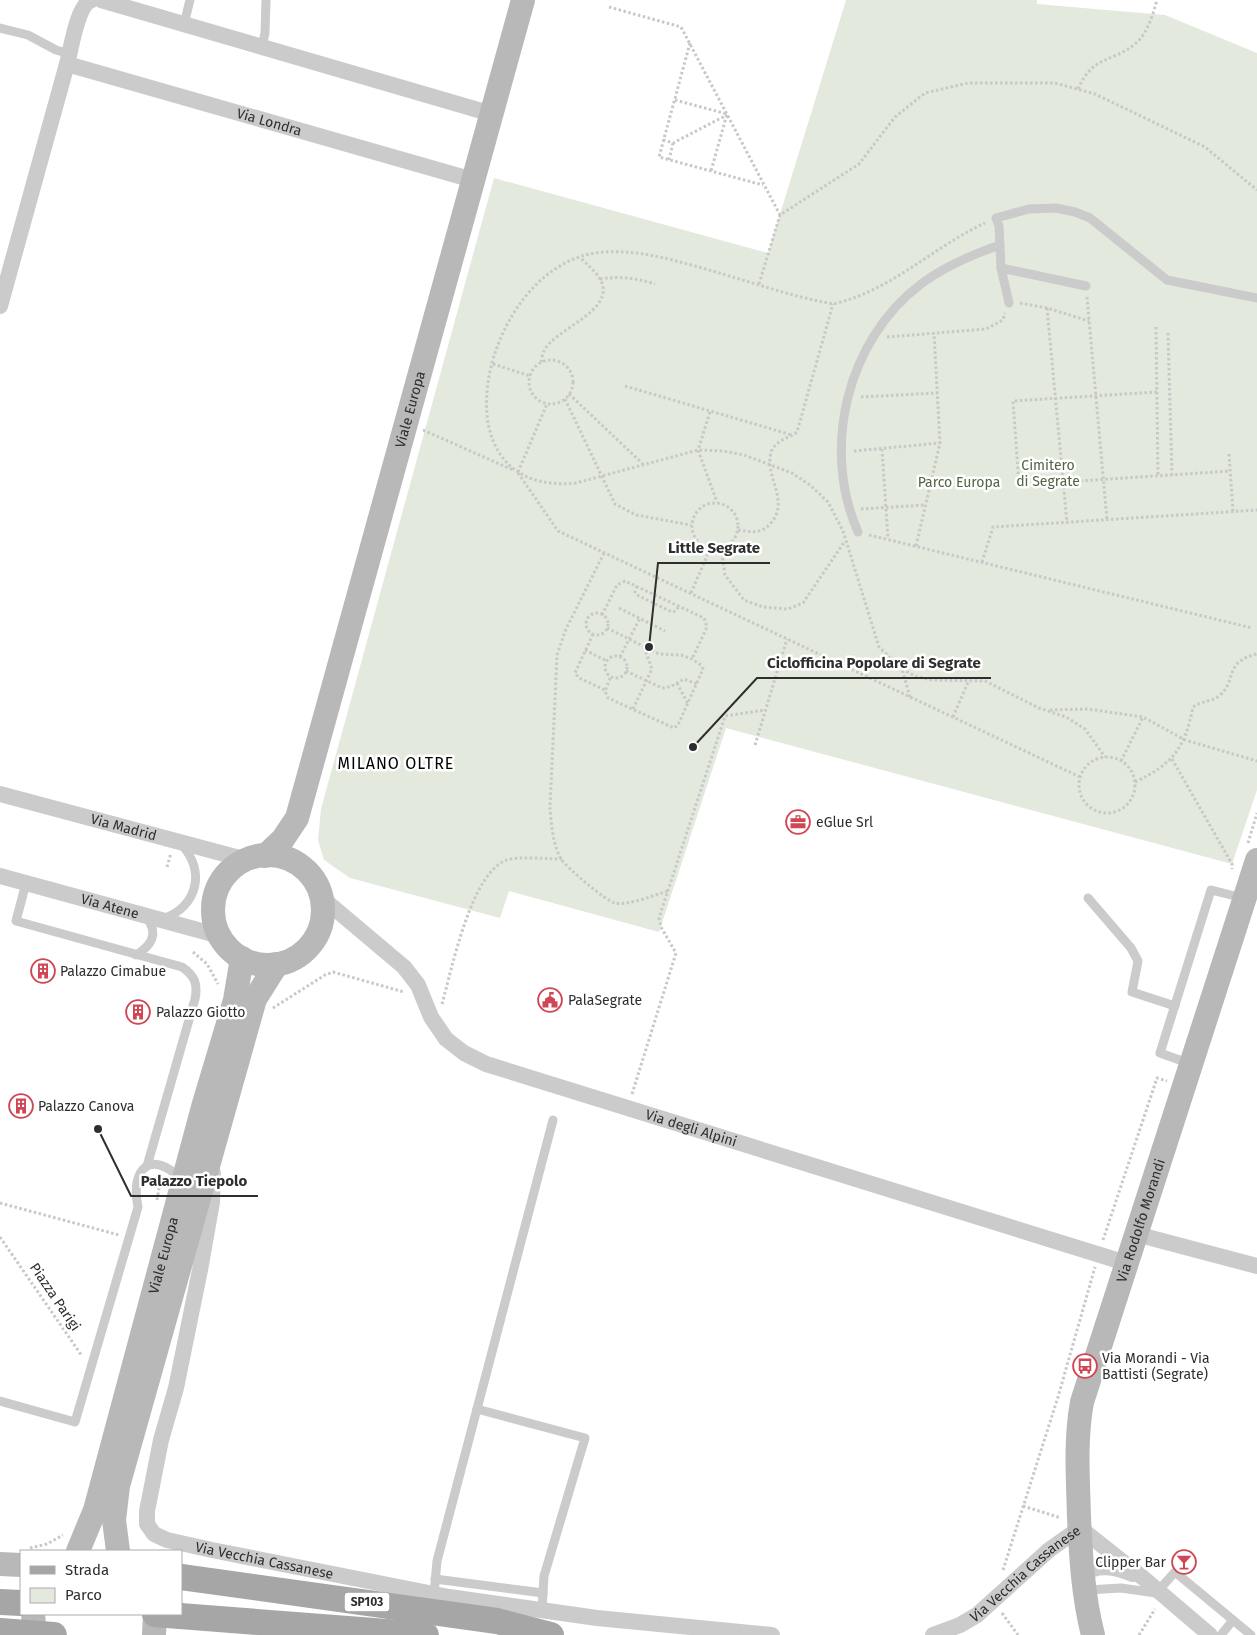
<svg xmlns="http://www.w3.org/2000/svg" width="1257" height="1635" viewBox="0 0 1257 1635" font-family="'Fira Sans',sans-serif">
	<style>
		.green { fill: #e4e9dd }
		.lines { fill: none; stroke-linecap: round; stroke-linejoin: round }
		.path { stroke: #c8c8c8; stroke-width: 3; stroke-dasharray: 2.5 2.5; stroke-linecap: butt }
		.lane { stroke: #cbcbcb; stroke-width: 9 }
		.street { stroke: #cbcbcb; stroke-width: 16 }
		.secondary { stroke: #b8b8b8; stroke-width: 24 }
		.primary { stroke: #a6a6a6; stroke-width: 26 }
		.primary-bridge { stroke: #a6a6a6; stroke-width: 26 }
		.labels { text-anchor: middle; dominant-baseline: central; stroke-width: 5; stroke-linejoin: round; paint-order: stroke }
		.shield { fill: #fff; stroke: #6d6d6d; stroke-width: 1 }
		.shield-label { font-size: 12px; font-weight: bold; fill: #2e2e2e }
		.street-label { font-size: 14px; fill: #2e2e2e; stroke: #fff }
		.park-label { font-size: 14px; fill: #526441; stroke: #fff }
		.poi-label { font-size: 14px; fill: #2e2e2e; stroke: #fff; text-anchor: start }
		.quarter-label { font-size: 16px; letter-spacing: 1px; fill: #000; stroke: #fff }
		.leader { fill: none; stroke: #2e2e2e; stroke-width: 2 }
		.callout-dot { fill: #2e2e2e; stroke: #fff; stroke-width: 2 }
		.callout-label { font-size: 15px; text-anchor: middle; font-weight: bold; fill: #2e2e2e; stroke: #fff; stroke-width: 5; stroke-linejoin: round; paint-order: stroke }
	</style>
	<rect width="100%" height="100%" fill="#fff"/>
	<polygon class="green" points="846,0 1037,0 1037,4 1165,15 1257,53 1257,790 1232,864 726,728 659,932 509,891 500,918 350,878 324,860 318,840 321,809 494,178 768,253"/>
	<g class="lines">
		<g class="path">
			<polyline points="609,7 681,27 780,215"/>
			<polyline points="690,43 659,157 763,185"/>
			<path d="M1078 89C1094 53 1113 64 1137 42 1148 32 1153 14 1157 0"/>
			<polyline points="675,100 727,114 711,171"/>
			<polyline points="663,140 673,143 727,115"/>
			<polyline points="669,160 673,143"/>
			<path d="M600 279C620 276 636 278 655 284"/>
			<polyline points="759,284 780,215 859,164 895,117 925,93 968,83 1055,83 1095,94 1205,147 1257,190"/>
			<polyline points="1087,297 1107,520"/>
			<polyline points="1020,303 1047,308 1089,321"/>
			<polyline points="1047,308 1067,523"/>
			<polyline points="1156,327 1158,476"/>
			<polyline points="1168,333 1172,475"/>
			<polyline points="887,337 986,329 1003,320 1005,313"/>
			<circle cx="551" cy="382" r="22"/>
			<path d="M541 362C542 359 542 354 544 351 554 329 616 311 601 281 597 272 587 265 581 258"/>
			<polyline points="493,364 530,376"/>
			<polyline points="625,386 792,435"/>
			<polyline points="1157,392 1013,401 1019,485 1230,471"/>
			<polyline points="569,394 643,464"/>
			<polyline points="861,397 937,393"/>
			<polyline points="565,399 615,504 636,515 691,525"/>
			<polyline points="710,412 698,450 717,502"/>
			<polyline points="423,430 513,470"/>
			<polyline points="882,449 888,539"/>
			<polyline points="854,451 940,443"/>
			<polyline points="1229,454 1233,512"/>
			<polyline points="518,472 547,404"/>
			<polyline points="518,473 558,531 1080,777"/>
			<circle cx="715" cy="526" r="23"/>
			<polyline points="861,509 925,505"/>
			<path d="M738 530C751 532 761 534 770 524 792 501 762 475 772 450 777 440 789 438 797 432L833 304"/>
			<polyline points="869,535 1252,628"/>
			<polyline points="916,546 940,443 934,333"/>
			<polyline points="721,548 725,575 744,600 763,607 788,609 803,603 845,541"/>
			<path d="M604 553 566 629 557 655 550 807C551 823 553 845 561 859 566 867 607 902 615 903 628 906 654 895 668 891"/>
			<polyline points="982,562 993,527 1257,510"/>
			<polyline points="637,586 635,592 637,595 672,612 676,611 679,606"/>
			<polyline points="691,593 710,549"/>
			<polyline points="619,608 665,631"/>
			<circle cx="597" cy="624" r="11"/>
			<polyline points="602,615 617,585 625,581 704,618 707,627 692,659"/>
			<polyline points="607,628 659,654 681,655 692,659 701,665 703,669 678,725 674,728 608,698 605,691 611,676"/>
			<polyline points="593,634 575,673 579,678 605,690"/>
			<polyline points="585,650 607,661"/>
			<circle cx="616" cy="667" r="11"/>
			<polyline points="620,657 640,618"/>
			<polyline points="902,669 917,677 932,680 985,681 1039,708 1066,717 1085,729 1105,757"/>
			<polyline points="626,671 662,688 670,687 684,679 697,684"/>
			<polyline points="677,683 688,704"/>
			<path d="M910 697 902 669 879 647 843 531 828 502 810 485 792 473 744 455 723 451 698 450 576 483C429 498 483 270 595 253 632 248 666 258 702 268 745 280 789 296 833 304 891 291 933 247 985 223"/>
			<polyline points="633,709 652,669 644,647"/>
			<polyline points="1050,710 1088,709 1143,717 1185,740 1257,761"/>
			<polyline points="953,717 969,680"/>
			<polyline points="755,745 787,639"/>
			<circle cx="1107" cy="785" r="28"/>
			<polyline points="1172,759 1232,864 1232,869"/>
			<polyline points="1121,761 1143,717"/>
			<path d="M1135 782C1173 764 1185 748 1193 707 1201 701 1211 702 1219 696 1238 680 1223 662 1257 654"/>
			<polyline points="1248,843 1257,813"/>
			<polyline points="167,867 171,853"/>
			<polyline points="193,952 207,964 218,984"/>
			<path d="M442 1004C452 969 471 872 507 860 520 856 547 859 562 859"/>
			<polyline points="273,1008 325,975 333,972 404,992"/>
			<polyline points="632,1094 676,953 661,927 659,918 725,716 765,710"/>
			<polyline points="157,1200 161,1177"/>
			<polyline points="0,1203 119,1235"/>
			<polyline points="0,1237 82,1356"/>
			<polyline points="1103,1240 1157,1078 1167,1081"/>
			<polyline points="1023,1506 1061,1518"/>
			<polyline points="30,1548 47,1544 63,1535"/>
			<polyline points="1003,1570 1058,1397 1095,1267"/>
			<polyline points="1002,1613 1018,1635"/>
			<polyline points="1139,1635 1155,1609"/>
		</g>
		<g class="lane">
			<polyline points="184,24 190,0"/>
			<polyline points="0,28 28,35 56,50 70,54"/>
			<polyline points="262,47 265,33 266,0"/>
			<polyline points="1001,268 999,226 996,218 1029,209 1056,208 1075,212 1090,218 1167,280 1257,298"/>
			<polyline points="1009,303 1001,268 1086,286"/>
			<path d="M858 532C821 448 847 340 921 284 945 266 971 255 1000 245"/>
			<path d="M26 883 16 921 182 967C195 976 198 984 195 999L147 1166"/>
			<polyline points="1088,898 1131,948 1138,961 1132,992 1175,1006"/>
			<path d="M163 919C198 906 206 871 181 844"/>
			<path d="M136 955C151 946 159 934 147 918"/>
			<polyline points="1191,1064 1160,1053 1211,890 1243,898"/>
			<path d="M0 1401 75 1422 138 1207C130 1170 150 1148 181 1179"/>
			<polyline points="477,1409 585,1438 544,1576 542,1610"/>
			<polyline points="435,1579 543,1593"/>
			<polyline points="1087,1590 1121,1588 1156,1593 1175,1572 1251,1635"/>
			<polyline points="434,1594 437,1561 553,1120"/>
			<polyline points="1221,1635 1233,1620"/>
		</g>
		<g class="street">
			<path id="s1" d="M92 0C77 4 71 50 67 64L473 180"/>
			<polyline points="101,0 492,114"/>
			<polyline points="0,306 67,64"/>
			<path id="s2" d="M0 794 247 860"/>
			<path id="s3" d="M0 876 220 936"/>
			<path id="s4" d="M321 897 404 967 418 985 431 1017 446 1039 464 1053 486 1064 1126 1263"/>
			<path id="s5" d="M213 1173 212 1202 200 1270 176 1388 161 1440 147 1511V1524L154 1534 167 1540 212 1550 449 1597 597 1618 772 1635"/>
			<polyline points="1136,1234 1257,1266"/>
			<path d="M1082 1574C1099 1563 1115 1567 1133 1574"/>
			<path id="s6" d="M933 1635 960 1625 977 1615 1049 1550 1080 1528 1142 1577 1210 1635"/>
		</g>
		<g class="secondary">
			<circle cx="268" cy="910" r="55"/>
			<path id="s7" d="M265 856 283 839 297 818 523 0"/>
			<path id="s8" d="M78 1551 95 1510 203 1107 235 1000 242 958"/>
			<polyline points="118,1551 114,1520 118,1486 255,999 277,964"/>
			<polyline points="0,1564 21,1565"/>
			<polyline points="33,1614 35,1635"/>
			<polyline points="154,1635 155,1614"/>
			<path id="s9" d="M1093 1635C1083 1596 1081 1557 1079 1517 1078 1478 1075 1441 1082 1402L1257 860"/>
		</g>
		<g class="primary">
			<polyline points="181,1577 497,1621 551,1635"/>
			<polyline points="0,1602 21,1603"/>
			<polyline points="180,1616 426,1635"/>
		</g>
		<g class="primary-bridge">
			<polyline points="155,1614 180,1616"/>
			<polyline points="0,1631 54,1635"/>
		</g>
	</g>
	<defs>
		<g id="office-ring" transform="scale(1.25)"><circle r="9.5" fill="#fff" stroke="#cf4654" stroke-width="1.5"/><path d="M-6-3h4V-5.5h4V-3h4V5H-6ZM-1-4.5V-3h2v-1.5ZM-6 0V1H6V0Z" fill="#cf4654"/></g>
		<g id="building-ring" transform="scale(1.25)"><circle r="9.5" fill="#fff" stroke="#cf4654" stroke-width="1.5"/><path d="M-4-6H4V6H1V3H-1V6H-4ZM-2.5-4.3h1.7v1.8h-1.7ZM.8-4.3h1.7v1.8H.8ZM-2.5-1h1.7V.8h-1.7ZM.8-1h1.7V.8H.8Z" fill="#cf4654"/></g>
		<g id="civic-ring" transform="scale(1.25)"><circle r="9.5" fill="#fff" stroke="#cf4654" stroke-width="1.5"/><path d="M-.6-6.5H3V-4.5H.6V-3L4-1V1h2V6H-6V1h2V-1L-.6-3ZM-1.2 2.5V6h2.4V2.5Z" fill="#cf4654"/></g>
		<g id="bus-ring" transform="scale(1.25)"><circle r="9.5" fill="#fff" stroke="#cf4654" stroke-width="1.5"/><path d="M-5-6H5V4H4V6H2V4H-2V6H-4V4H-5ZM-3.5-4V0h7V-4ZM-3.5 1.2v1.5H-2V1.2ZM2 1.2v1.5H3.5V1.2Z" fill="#cf4654"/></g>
		<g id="bar-ring" transform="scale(1.25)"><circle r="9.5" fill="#fff" stroke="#cf4654" stroke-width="1.5"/><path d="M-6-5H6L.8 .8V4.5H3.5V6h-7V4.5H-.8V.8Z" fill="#cf4654"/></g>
	</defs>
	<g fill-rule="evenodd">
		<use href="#office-ring" x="798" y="822"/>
		<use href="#building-ring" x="43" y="971"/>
		<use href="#civic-ring" x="550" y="1000"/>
		<use href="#building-ring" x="138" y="1012"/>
		<use href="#building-ring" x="21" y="1106"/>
		<use href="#bus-ring" x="1085" y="1366"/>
		<use href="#bar-ring" x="1184" y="1562"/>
	</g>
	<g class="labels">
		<rect class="shield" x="344.5" y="1592.5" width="45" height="19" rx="4"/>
		<g class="shield-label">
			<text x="367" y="1602">SP103</text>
		</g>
		<g class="street-label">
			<text stroke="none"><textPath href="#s1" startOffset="281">Via Londra</textPath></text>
			<text stroke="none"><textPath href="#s7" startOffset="474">Viale Europa</textPath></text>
			<text stroke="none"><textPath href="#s2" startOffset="128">Via Madrid</textPath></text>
			<text stroke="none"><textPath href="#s3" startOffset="114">Via Atene</textPath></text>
			<text stroke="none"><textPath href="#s4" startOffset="455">Via degli Alpini</textPath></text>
			<text stroke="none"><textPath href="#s9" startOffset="425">Via Rodolfo Morandi</textPath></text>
			<text stroke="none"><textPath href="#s8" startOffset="308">Viale Europa</textPath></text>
			<text transform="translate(55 1297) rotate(56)">Piazza Parigi</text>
			<text stroke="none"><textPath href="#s5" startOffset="484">Via Vecchia Cassanese</textPath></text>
			<text stroke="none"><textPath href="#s6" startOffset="112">Via Vecchia Cassanese</textPath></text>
		</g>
		<g class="park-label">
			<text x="1048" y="465">Cimitero<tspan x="1048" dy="16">di Segrate</tspan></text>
			<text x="959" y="482">Parco Europa</text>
		</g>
		<g class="poi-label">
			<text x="816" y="822">eGlue Srl</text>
			<text x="60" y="971">Palazzo Cimabue</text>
			<text x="568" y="1000">PalaSegrate</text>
			<text x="156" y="1012">Palazzo Giotto</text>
			<text x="38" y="1106">Palazzo Canova</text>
			<text x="1102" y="1358">Via Morandi - Via<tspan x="1102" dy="16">Battisti (Segrate)</tspan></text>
			<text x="1166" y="1562" text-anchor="end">Clipper Bar</text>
		</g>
		<g class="quarter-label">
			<text x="396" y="763">MILANO OLTRE</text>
		</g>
	</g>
	<path class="leader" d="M649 647L658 563H770M693 747L757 678H991M98 1129L131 1196H258"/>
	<g class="callout-dot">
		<circle cx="649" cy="647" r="5"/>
		<circle cx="693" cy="747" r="5"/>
		<circle cx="98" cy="1129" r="5"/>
	</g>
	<g class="callout-label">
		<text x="714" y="553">Little Segrate</text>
		<text x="874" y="668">Ciclofficina Popolare di Segrate</text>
		<text x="194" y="1186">Palazzo Tiepolo</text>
	</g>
	<rect x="20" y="1550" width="162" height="65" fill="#ffffff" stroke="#ababab"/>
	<rect x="30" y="1566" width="25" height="8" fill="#a6a6a6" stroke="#ababab"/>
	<text x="65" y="1575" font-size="15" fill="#2e2e2e">Strada</text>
	<rect x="30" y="1588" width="25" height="15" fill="#e4e9dd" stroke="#ababab"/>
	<text x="65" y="1600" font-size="15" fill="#2e2e2e">Parco</text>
</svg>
